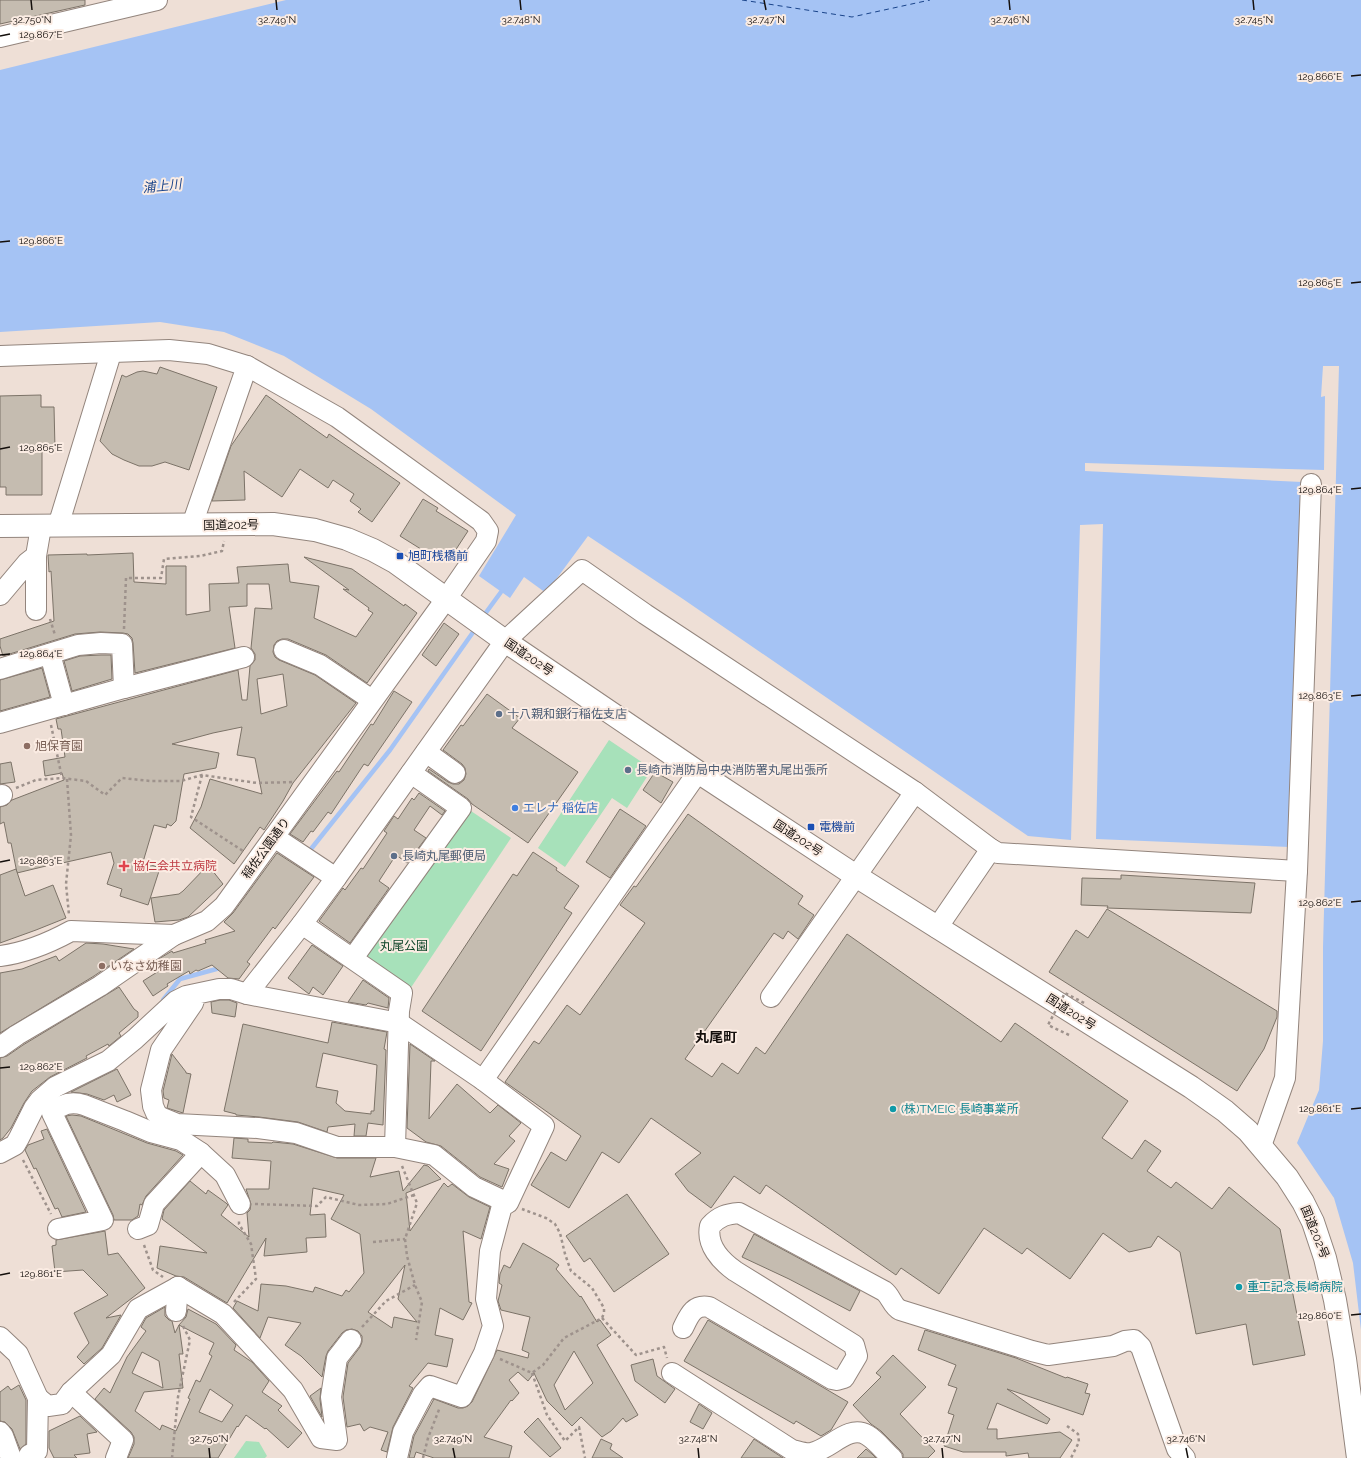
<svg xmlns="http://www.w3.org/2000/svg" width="1361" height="1458" viewBox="0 0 1361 1458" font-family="Raleway,'Noto Sans JP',sans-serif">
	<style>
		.green { fill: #a7e1ba }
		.water { fill: #a5c3f4 }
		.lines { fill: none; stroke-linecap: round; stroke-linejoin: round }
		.stream { stroke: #a5c3f4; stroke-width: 4.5 }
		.ferry { stroke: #19438a; stroke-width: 1; stroke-dasharray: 5 4; stroke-linecap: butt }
		.building { fill: #c5bcb0; stroke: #7c7368; fill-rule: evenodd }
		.minor-casing { stroke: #93857d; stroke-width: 22 }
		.highway-casing { stroke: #93857d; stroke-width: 24 }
		.path { stroke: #9e928c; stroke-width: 2.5; stroke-dasharray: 3 3; stroke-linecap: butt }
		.minor { stroke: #fff; stroke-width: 20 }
		.highway { stroke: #fff; stroke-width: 22 }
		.path-bridge { stroke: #9e928c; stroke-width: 2.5; stroke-dasharray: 3 3; stroke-linecap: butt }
		.ticks { fill: none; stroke: #140f0c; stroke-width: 1.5 }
		.transit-dot { fill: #1a4fb4; stroke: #fbece3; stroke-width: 1.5 }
		.service-dot { fill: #5c6f8a; stroke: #fbece3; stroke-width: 1.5 }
		.education-dot { fill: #8d6e63; stroke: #fbece3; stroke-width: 1.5 }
		.shop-dot { fill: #3f7fe0; stroke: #fbece3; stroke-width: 1.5 }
		.health-dot { fill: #e0444e; stroke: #fbece3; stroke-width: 1.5 }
		.culture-dot { fill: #0f9aa8; stroke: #fbece3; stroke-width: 1.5 }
		.labels { text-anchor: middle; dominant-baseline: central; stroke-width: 4; stroke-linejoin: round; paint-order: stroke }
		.street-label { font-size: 12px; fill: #140f0c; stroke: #fbece3 }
		.transit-label { font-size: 12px; fill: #164399; stroke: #fbece3; text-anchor: start }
		.service-label { font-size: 12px; fill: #4e5e75; stroke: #fbece3; text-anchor: start }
		.education-label { font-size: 12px; fill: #785e54; stroke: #fbece3; text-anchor: start }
		.shop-label { font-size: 12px; fill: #366cbe; stroke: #fbece3; text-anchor: start }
		.health-label { font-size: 12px; fill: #be3a42; stroke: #fbece3; text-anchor: start }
		.park-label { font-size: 12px; fill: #0c4427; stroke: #fbece3 }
		.culture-label { font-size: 12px; fill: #0d838f; stroke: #fbece3; text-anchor: start }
		.water-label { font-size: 13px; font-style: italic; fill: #19438a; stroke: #fbece3 }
		.quarter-label { font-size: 14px; font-weight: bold; fill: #140f0c; stroke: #fbece3 }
		.ticks-label { font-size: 10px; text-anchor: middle; fill: #140f0c; stroke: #fbece3; stroke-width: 4; stroke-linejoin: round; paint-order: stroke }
	</style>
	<rect width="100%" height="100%" fill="#eedfd6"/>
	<g class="green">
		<polygon points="609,740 652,769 627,808 612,798 565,867 538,848"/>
		<polygon points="468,809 511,838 410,989 363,954"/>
		<polygon points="246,1441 259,1442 267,1456 265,1458 234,1458"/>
	</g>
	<polygon class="water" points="286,0 1361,0 1361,1330 1353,1263 1334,1198 1297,1143 1319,1090 1323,1041 1323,947 1339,366 1323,366 1321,397 1325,396 1324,470 1085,463 1085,471 1302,482 1290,847 1096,839 1103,524 1080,525 1071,840 1028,836 683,599 588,536 546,593 524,577 510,598 479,576 516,515 371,409 284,356 224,332 160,322 0,332 0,70"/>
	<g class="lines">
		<g class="stream">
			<polyline points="482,618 501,592"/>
			<polyline points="307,854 390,750 476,628"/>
			<polyline points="163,1000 180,979 220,968 221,966"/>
		</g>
		<polyline class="ferry" points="742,0 852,17 930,0"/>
	</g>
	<g class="building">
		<polygon points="0,0 85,0 85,5 0,24"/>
		<polygon points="160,367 217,387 189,470 165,462 152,466 139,466 124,460 112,454 100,441 122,375 126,377 137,372 143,371 157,374"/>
		<polygon points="41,395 41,407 54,407 55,449 42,449 42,495 6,495 6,487 0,487 0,396"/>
		<polygon points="266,395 327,438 329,434 400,483 372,522 358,512 361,509 350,501 354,494 333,480 328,488 300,469 282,497 244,471 245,500 212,501 231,446"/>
		<polygon points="423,499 438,508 436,511 468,531 453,554 447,550 441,559 426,549 424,551 400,536"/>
		<path d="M133 553 134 582 166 584V566H186V615L210 611 209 584 239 583 237 567 288 564 290 582 319 586 314 618 356 637 373 613 368 610 369 608 343 589 349 590 304 557 352 569 404 606 405 604 417 613 367 683 326 655 288 639H282L277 641 274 645 273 652 275 657 279 660 315 675 356 703 293 783 283 801 264 830 260 827 234 864 190 828 201 807 210 779 262 794 255 758 237 755 242 727 213 733 172 744 219 753 216 768 184 774 176 821 171 826 167 824 166 828 154 825 143 862 160 868 148 905 120 896 122 889 107 884 114 863 111 852 58 864H45L46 866 17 873 11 843H8L4 822 0 824V807L7 805 12 800 64 780 62 773 45 776 43 761 65 757 61 729H58L56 719 238 670 242 700H247L250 666 255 660V654L251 648 255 608 272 609 269 584H247V606L229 607 235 648 135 673 133 643 132 638 128 634 123 633 100 632 75 634 3 656 0 646V639L54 621 51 571 49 572 48 555 87 554V555ZM283 674 287 706 261 714 257 679Z"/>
		<polygon points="444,623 459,634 436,666 422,655"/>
		<polygon points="101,655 111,655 112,679 72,691 64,661 80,656"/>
		<polygon points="42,668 50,697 0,711 0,680"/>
		<polygon points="394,691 412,702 368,766 364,764 331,814 328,812 313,832 311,831 303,842 290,834 337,771 339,772 371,724 373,725"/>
		<polygon points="487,694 520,718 512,728 578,772 528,843 472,804 468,799 428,771 429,769 448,782 453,784 459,784 464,780 466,774 465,768 462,764 443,750 461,725 463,726"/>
		<polygon points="11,762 15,782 0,784 0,764"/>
		<polygon points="655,772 673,782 661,803 643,790"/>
		<polygon points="419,793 445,811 442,815 430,806 414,830 426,838 407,863 396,855 379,881 389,888 350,943 319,921 343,888 345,890 361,868 363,869 387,833 384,831 394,816 398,819 412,798 414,800"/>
		<polygon points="620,809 646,826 610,878 586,862"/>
		<polygon points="688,814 803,896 798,904 814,915 798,939 788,931 783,939 774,933 685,1059 712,1077 722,1063 738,1074 756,1047 765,1054 847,934 1001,1042 1015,1023 1128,1101 1102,1138 1132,1159 1145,1140 1161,1151 1147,1171 1171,1188 1176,1182 1212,1209 1229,1187 1280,1229 1305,1355 1253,1365 1246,1324 1196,1334 1180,1252 1158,1236 1151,1247 1129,1252 1103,1233 1070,1279 1027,1248 1022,1254 984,1228 939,1294 901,1268 896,1275 766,1185 760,1194 734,1176 711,1208 688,1191 675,1174 701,1153 651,1118 619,1163 602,1152 569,1208 531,1185 551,1152 566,1161 581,1136 505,1082 534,1041 539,1044 567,1005 580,1015 645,923 620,905 634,886 636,887"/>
		<polygon points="533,852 557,868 556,870 579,886 564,908 572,913 481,1051 422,1011 513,874 517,876"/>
		<polygon points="277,853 314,877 275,929 273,927 247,962 250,964 239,979 228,978 212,965 198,971 196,970 190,974 189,971 167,984 168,986 153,996 143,981 162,969 157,960 172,951 173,953 206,943 205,940 235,931 224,922 233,913"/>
		<polygon points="208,865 223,884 188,917 179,920 155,922 151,898 179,894 183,891"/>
		<polygon points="16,869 25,896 53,885 66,918 36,930 0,943 0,875"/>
		<polygon points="1121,875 1255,883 1251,913 1107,908 1108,906 1081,905 1082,878 1121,879"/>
		<polygon points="1107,909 1277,1011 1277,1017 1264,1049 1237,1091 1049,972 1076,930 1088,938"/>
		<polygon points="86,943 103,944 134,949 94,976 0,1033 0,973 22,969 56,956 59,961"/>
		<polygon points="312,945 343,966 323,995 313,987 309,994 288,978"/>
		<polygon points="363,980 389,998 388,1008 368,1003 366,1005 348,1002"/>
		<polygon points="119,987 134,1009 138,1012 138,1017 119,1033 121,1036 109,1046 108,1044 86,1056 87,1058 50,1077 32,1091 24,1103 11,1128 3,1138 0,1140 0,1058 7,1056 23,1045"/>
		<polygon points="220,1000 229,1000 237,1003 235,1017 212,1013 211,1002"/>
		<path d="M332 1022 387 1032 384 1049 386 1050 383 1125 368 1123 366 1136H354L355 1124 328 1127 327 1132 298 1122 259 1117 236 1115V1114L224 1111 243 1024 328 1043ZM323 1053 377 1065 374 1111H371V1114L345 1111 336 1103 338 1091 316 1087Z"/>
		<polygon points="410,1044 435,1061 431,1061 429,1119 457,1084 490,1113 498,1105 521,1123 509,1136 515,1141 494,1164 509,1169 502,1187 480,1177 441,1146 426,1142 407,1128"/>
		<polygon points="172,1054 186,1072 186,1073 191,1074 183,1113 167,1108 169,1100 164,1098 163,1091"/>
		<polygon points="117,1069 131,1095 117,1102 114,1095 104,1100 87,1094 71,1092"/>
		<polygon points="72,1115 81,1116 147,1143 176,1151 183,1155 146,1196 142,1205 140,1204 138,1216 132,1220 114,1220 113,1215 66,1116"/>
		<polygon points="47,1129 86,1212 62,1217 58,1208 55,1209 36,1168 34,1169 25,1150 28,1145 44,1139 41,1131"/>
		<path d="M234 1138 248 1139V1142L272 1143 273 1142 293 1144 337 1158H376L370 1177 399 1171 403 1191 424 1165 428 1166 441 1179 406 1193 410 1231 444 1183 448 1187 452 1184 469 1197 490 1207 481 1239 463 1231 469 1302 472 1303 463 1320 440 1308 435 1335 453 1339 447 1367 428 1363 409 1386 413 1388 393 1427 387 1452 381 1450 388 1432 370 1427 364 1431 360 1424 347 1427 343 1397 348 1363 360 1347 362 1342V1336L358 1331 352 1329 346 1330 342 1333 328 1351 326 1356 322 1377 301 1356 285 1345 301 1323 268 1317 260 1338 233 1308 237 1301 258 1311 261 1284 286 1286 313 1292 315 1287 342 1296 346 1290 349 1292 364 1273 360 1234 331 1219 344 1195 313 1188 310 1215 325 1214 326 1237 306 1238 307 1252 264 1256 266 1238 227 1303 184 1277 176 1276 157 1268 160 1246 207 1253 162 1219 164 1210 190 1181 206 1194 208 1190 226 1203 228 1205 221 1215 249 1237 247 1213 250 1210 251 1204 246 1189H269L271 1161 232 1158ZM405 1265 398 1299 417 1322 394 1317 392 1328 368 1312Z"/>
		<polygon points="627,1194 669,1254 614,1292 590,1258 584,1262 566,1236"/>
		<polygon points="105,1231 108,1255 118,1253 145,1288 106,1318 121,1315 102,1348 84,1364 77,1357 89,1343 74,1313 108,1295 83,1270 55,1272 52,1246 56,1245 56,1240"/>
		<polygon points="754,1234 860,1291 850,1311 789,1279 742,1257"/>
		<path d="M523 1243 551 1259 559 1265 556 1269 580 1297 581 1296 597 1322 600 1320 611 1335 597 1345 638 1415 626 1422 623 1418 611 1431 602 1437 581 1417 572 1426 547 1401 534 1373 528 1381 518 1372 509 1380 519 1393 512 1401 511 1400 484 1437 512 1446 509 1458H434L416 1452 414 1458H409L414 1436 434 1399 458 1408H463L468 1406 472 1402 497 1350 528 1358 529 1353 522 1350 530 1317 501 1310 498 1301 502 1285 499 1283 500 1274 504 1265 510 1268ZM574 1351 593 1383 565 1410 554 1385Z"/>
		<path d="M165 1307V1316L169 1320 172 1321 175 1333 179 1325 183 1354H179L183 1388 144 1392 135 1411 160 1430 162 1425 176 1431 190 1399 188 1398 196 1380 200 1382 212 1356 209 1354 214 1343 179 1325 186 1317 188 1309 216 1324 236 1345 234 1350 252 1362 269 1381 262 1392 282 1406 278 1410 302 1433 288 1448 266 1428 265 1429 246 1415 238 1427 237 1426 218 1458H128L134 1444V1437L131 1432 95 1399 104 1388 110 1393 127 1357 146 1331 141 1327 146 1318ZM142 1352 159 1361 163 1388 132 1373ZM210 1389 233 1405 222 1422 199 1412Z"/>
		<polygon points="708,1320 848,1402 831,1430 821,1436 796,1421 794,1424 684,1361"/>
		<polygon points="925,1330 1016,1358 1066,1378 1067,1377 1088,1384 1085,1393 1090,1394 1083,1415 1007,1389 1050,1419 1047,1424 997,1403 987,1429 997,1429 997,1439 1060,1432 1072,1440 1060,1458 1029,1458 1028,1453 1006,1456 1006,1452 963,1452 944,1446 954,1415 948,1413 957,1388 948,1385 956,1365 918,1350"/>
		<polygon points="893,1355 926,1387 900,1414 935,1451 928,1458 903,1458 903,1454 900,1450 881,1431 871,1424 853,1405 881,1377 876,1373"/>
		<polygon points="653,1359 657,1376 675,1389 665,1403 635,1381 631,1365"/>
		<polygon points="19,1385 26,1400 26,1444 20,1449 12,1429 5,1422 0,1421 0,1392 8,1386 11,1390"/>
		<polygon points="321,1388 320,1399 322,1417 310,1396"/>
		<polygon points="699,1404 712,1413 703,1429 690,1422"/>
		<polygon points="80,1416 97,1432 87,1434 90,1453 74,1455 77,1458 54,1458 49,1448 49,1431"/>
		<polygon points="538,1418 561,1448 550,1457 524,1432"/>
		<polygon points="601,1439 612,1444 610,1449 623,1458 592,1458"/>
		<polygon points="754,1439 783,1458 741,1458"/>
		<polygon points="866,1449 872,1454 876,1458 857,1458"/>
	</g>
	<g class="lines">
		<g class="minor-casing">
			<g id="minor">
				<polyline points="0,37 157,0"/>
				<path d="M0 356 169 350 208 354 247 366 337 417 481 521 488 531 486 541 446 599 224 906 207 921 174 935 71 931C49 943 24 953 0 956"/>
				<polyline points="192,525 247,366"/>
				<polyline points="58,526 111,353"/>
				<polyline points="36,556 36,610"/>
				<polyline points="0,595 27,563 36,556 41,527"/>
				<polyline points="284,650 320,665 372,700"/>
				<polyline points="50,654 64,705"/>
				<polyline points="0,669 78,645 101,643 122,644 124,688"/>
				<polyline points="0,723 124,688 244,657"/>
				<polyline points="426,752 455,773"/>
				<polyline points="0,796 2,795"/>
				<polyline points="274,837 336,878 505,641 582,570 645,614 915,792 991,849 998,853 1297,871"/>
				<polyline points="302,924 402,993 399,1011 395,1147"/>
				<polyline points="937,928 991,849"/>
				<polyline points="353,958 461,808 411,773"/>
				<polyline points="247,994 302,924 336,878"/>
				<polyline points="771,997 915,792"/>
				<polyline points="0,1047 17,1035 100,986 174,935"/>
				<polyline points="483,1080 698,772"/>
				<polyline points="1261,1146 1285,1078 1297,871 1311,484"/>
				<polyline points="0,1153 15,1145 19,1138 34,1108 40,1100 55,1087 108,1061 135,1039 176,1001 186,996 219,989 231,989 247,994 399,1023 483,1080 544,1126 508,1203 474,1187 434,1155 395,1147 337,1147 296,1133 258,1128 177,1124 160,1117 156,1113 153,1106 151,1090 161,1050 193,1003 196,994"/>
				<path d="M58 1229 103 1220 52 1113C61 1104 71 1101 84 1105L125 1121 151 1132 181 1140 201 1153 225 1175 240 1204"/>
				<polyline points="138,1229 148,1225 154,1204 201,1153"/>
				<polyline points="178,1287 223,1314 293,1390 321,1438 337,1440 331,1397 337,1358 351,1340"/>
				<polyline points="176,1311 178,1287"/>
				<path d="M683 1328C689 1316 693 1304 709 1307L832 1379 837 1380 844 1378 857 1356 854 1345 735 1271C721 1261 706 1245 710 1226 719 1216 727 1214 739 1213L884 1291C891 1296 892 1306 900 1310L1032 1351 1048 1355 1113 1346 1125 1341 1134 1340 1141 1347 1177 1449 1185 1458"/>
				<polyline points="0,1337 18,1354 38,1398 37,1451 29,1455 28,1458"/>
				<path d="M672 1373 792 1450C798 1451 805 1454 811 1453 830 1450 848 1424 867 1435 876 1440 884 1451 892 1458"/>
				<polyline points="71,1392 123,1440 116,1458"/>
				<polyline points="38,1398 48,1406 62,1404 71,1392 111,1355 138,1309 178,1287"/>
				<polyline points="0,1432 3,1436 11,1458"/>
				<polyline points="397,1458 403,1432 423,1394 430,1386 462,1397 484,1353 493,1326 486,1299 490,1251 503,1202"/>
			</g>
		</g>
		<g class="highway-casing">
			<polyline id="highway" points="0,526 273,524 315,530 347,539 373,550 395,562 505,641 698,772 856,876 1191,1087 1225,1111 1248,1131 1287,1177 1303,1202 1313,1222 1325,1258 1335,1300 1345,1359 1358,1458"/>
		</g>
		<g class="path">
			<polyline points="50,619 55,635"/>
			<polyline points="124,629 126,578 161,578 164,559 200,556 222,551 224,541"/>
			<polyline points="51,725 62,778"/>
			<polyline points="202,775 191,817 243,851"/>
			<polyline points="67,779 71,835 66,884 69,915"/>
			<polyline points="16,788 36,780 62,778 86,781 105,795 122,778 150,781 181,781 202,775 257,783 294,782"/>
			<polyline points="23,1160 51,1214"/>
			<polyline points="402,1166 417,1203 405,1239 407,1256 415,1285 422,1302 416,1340"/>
			<polyline points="255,1204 317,1206 326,1197 359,1205 387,1204 414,1195"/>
			<polyline points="373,1242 405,1239"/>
			<polyline points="144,1245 153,1270 163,1277"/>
			<polyline points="234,1302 256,1279 251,1244 239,1224 239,1219"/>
			<polyline points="602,1318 636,1355 664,1347 667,1358"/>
			<polyline points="362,1327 386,1301 415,1285"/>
			<polyline points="500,1359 532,1373 543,1365 564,1338 602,1318 604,1313 604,1308 592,1288 571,1271 565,1254 560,1233 555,1224 546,1218 522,1209"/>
			<polyline points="532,1373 547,1415 565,1441 579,1427 585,1458"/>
			<polyline points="1067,1426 1078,1434 1079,1442 1071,1458"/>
			<polyline points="172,1458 178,1397 190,1340 183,1326"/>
			<polyline points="423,1458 428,1438 440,1407"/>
		</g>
		<use href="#minor" class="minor"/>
		<use href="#highway" class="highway"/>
		<polyline class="path-bridge" points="1069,1035 1048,1025 1065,993 1086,1004"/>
	</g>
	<path class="ticks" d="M31 0 32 10M276 0 277 10M520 0 521 10M764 0 766 10M1009 0 1010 10M1253 0 1254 10M0 36 10 34M1351 76 1361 75M0 242 10 241M1351 283 1361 282M0 449 10 447M1351 489 1361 488M0 655 10 654M1351 696 1361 695M0 862 10 860M1351 902 1361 901M0 1068 10 1067M1351 1109 1361 1108M0 1275 10 1273M1351 1315 1361 1314M209 1448 210 1458M453 1448 455 1458M698 1448 699 1458M942 1448 943 1458M1186 1448 1188 1458"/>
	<g class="transit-dot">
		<rect x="396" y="552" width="8" height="8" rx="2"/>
		<rect x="807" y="823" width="8" height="8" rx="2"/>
	</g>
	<g class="service-dot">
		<circle cx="499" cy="714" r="4"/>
		<circle cx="628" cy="770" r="4"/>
		<circle cx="394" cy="856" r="4"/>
	</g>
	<g class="education-dot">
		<circle cx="27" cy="746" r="4"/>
		<circle cx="102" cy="966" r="4"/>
	</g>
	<circle class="shop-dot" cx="515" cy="808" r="4"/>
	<path class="health-dot" d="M122 860h4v4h4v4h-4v4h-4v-4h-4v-4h4z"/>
	<g class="culture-dot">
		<circle cx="893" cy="1109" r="4"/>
		<circle cx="1239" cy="1287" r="4"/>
	</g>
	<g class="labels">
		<g class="street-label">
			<text transform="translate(231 525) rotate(-1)">国道202号</text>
			<text transform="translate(529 657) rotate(34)">国道202号</text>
			<text transform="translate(798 838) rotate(33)">国道202号</text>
			<text transform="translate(266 848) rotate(-54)">稲佐公園通り</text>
			<text transform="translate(1071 1012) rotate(32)">国道202号</text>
			<text transform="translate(1315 1232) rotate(68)">国道202号</text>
		</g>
		<g class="transit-label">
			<text x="408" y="556">旭町桟橋前</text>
			<text x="819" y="827">電機前</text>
		</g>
		<g class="service-label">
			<text x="507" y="714">十八親和銀行稲佐支店</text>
			<text x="636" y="770">長崎市消防局中央消防署丸尾出張所</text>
			<text x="402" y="856">長崎丸尾郵便局</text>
		</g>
		<g class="education-label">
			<text x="35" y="746">旭保育園</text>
			<text x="110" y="966">いなさ幼稚園</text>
		</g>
		<g class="shop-label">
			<text x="523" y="808">エレナ 稲佐店</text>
		</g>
		<g class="health-label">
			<text x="133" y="866">協仁会共立病院</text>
		</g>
		<g class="park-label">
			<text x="404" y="946">丸尾公園</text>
		</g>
		<g class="culture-label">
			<text x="901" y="1109">(株)TMEIC 長崎事業所</text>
			<text x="1247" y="1287">重工記念長崎病院</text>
		</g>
		<g class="water-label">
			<text transform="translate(162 186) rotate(-6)">浦上川</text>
		</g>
		<g class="quarter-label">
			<text x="716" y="1037">丸尾町</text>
		</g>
	</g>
	<g class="ticks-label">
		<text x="32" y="23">32.750°N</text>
		<text x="277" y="23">32.749°N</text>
		<text x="521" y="23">32.748°N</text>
		<text x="766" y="23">32.747°N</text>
		<text x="1010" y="23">32.746°N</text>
		<text x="1254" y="23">32.745°N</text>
		<text x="41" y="38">129.867°E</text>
		<text x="1320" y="80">129.866°E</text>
		<text x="41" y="244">129.866°E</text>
		<text x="1320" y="286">129.865°E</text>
		<text x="41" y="451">129.865°E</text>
		<text x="1320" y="493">129.864°E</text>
		<text x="41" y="657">129.864°E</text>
		<text x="1320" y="699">129.863°E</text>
		<text x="41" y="864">129.863°E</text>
		<text x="1320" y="906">129.862°E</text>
		<text x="41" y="1070">129.862°E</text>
		<text x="1320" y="1112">129.861°E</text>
		<text x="41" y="1277">129.861°E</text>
		<text x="1320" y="1319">129.860°E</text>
		<text x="209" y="1442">32.750°N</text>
		<text x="453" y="1442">32.749°N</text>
		<text x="698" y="1442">32.748°N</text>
		<text x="942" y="1442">32.747°N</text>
		<text x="1186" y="1442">32.746°N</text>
	</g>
</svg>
